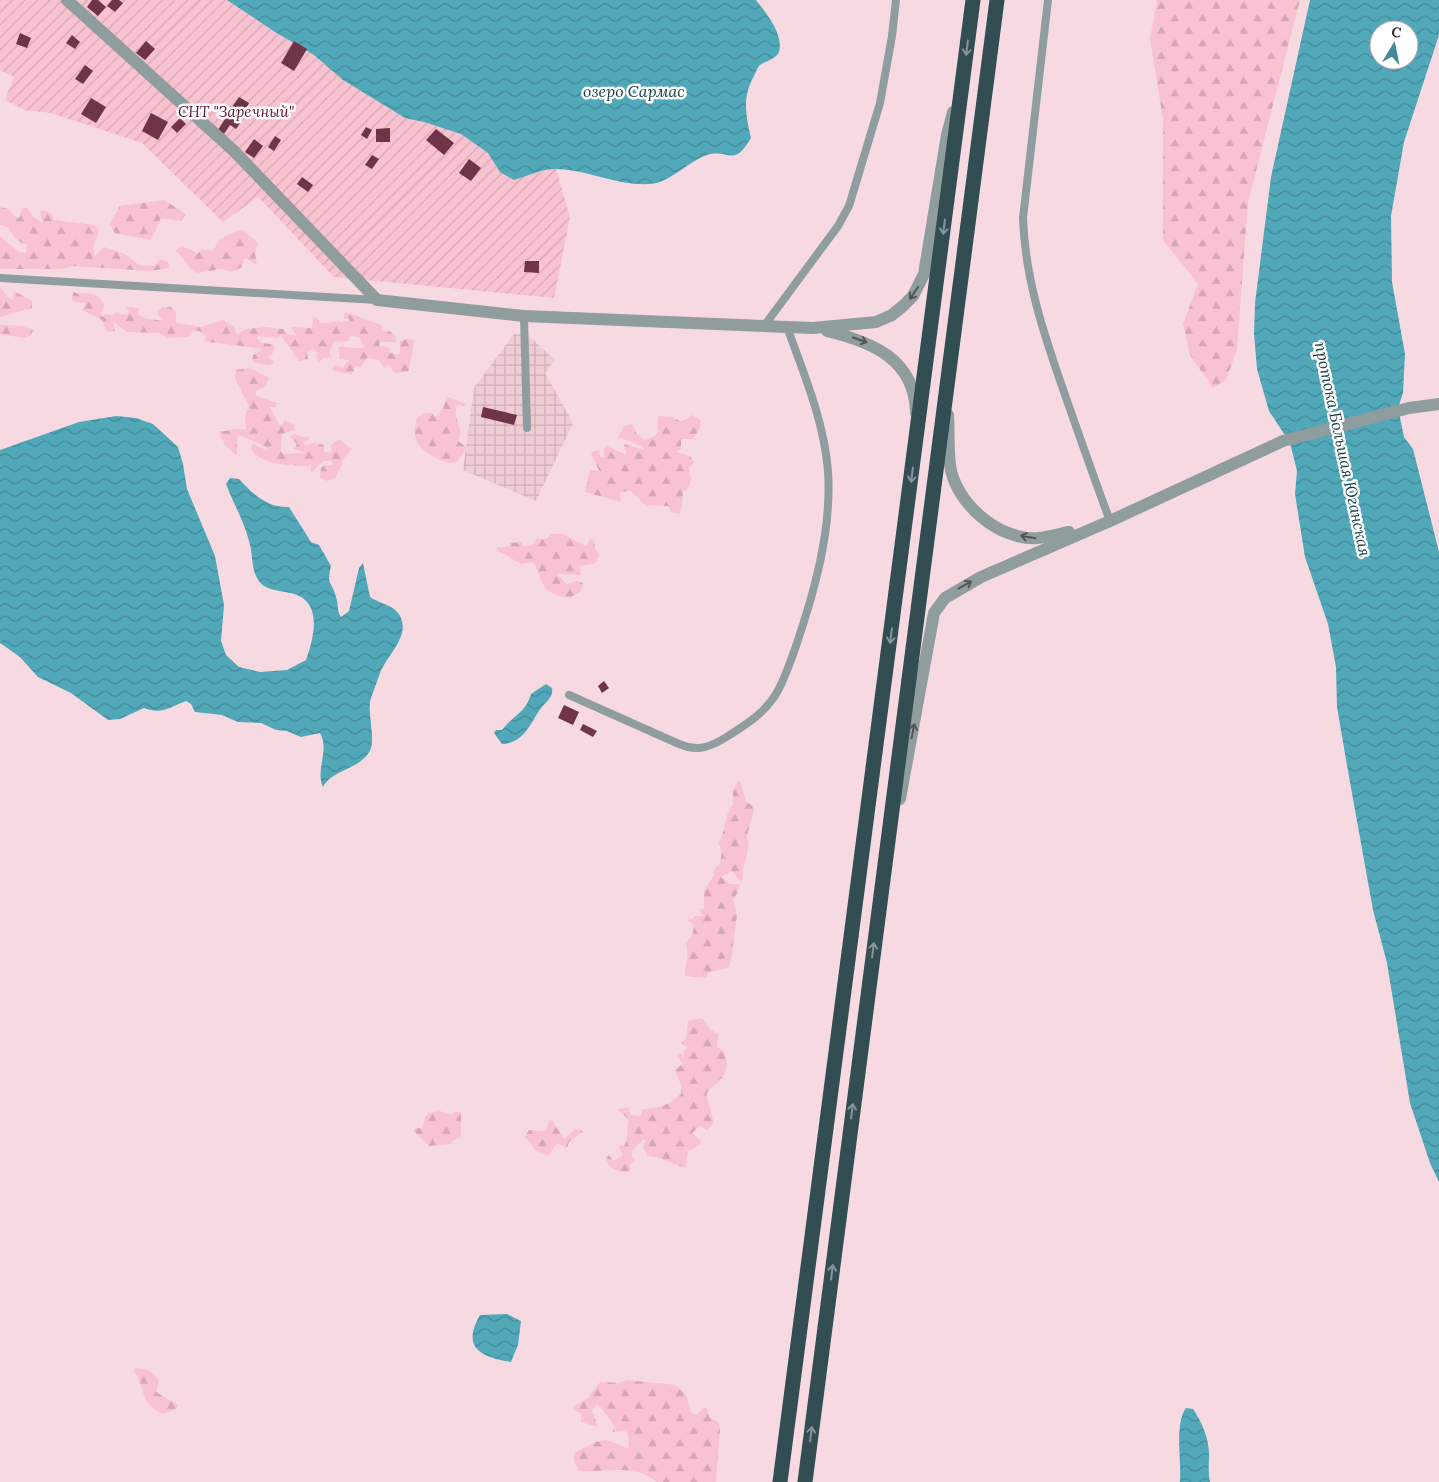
<svg xmlns="http://www.w3.org/2000/svg" width="1439" height="1482" viewBox="0 0 1439 1482" font-family="Lora,serif">
	<style>
		.industrial { fill: url(#industrial-grid) }
		.forest { fill: url(#forest-firs) }
		.garden { fill: url(#garden-furrows) }
		.water { fill: url(#water-waves); fill-rule: evenodd }
		.building { fill: #6f3447 }
		.lines { fill: none; stroke-linecap: round; stroke-linejoin: round }
		.lane { stroke: #909d9f; stroke-width: 8 }
		.street { stroke: #909d9f; stroke-width: 12 }
		.highway { stroke: #334e53; stroke-width: 15 }
		.oneway { stroke: #859598 }
		.oneway2 { stroke: #565355 }
		.labels { text-anchor: middle; dominant-baseline: central; stroke-width: 5; stroke-linejoin: round; paint-order: stroke }
		.park-label { font-size: 15px; font-style: italic; fill: #600e31; stroke: #fff }
		.water-label { font-size: 16px; font-style: italic; fill: #174047; stroke: #fff }
	</style>
	<defs>
		<pattern id="industrial-grid" width="8" height="8" patternUnits="userSpaceOnUse" patternTransform="scale(1.25)"><rect width="8" height="8" fill="#efcbd4"/><path d="M0 4h8M4 0v8" fill="none" stroke="#ceaeb6"/></pattern>
		<pattern id="forest-firs" width="22" height="20" patternUnits="userSpaceOnUse" patternTransform="scale(1.25)"><rect width="22" height="20" fill="#f8c2d0"/><path d="M5 1l3.5 6h-7zM16 11l3.5 6h-7z" fill="#d5a7b3"/></pattern>
		<pattern id="garden-furrows" width="10" height="10" patternUnits="userSpaceOnUse" patternTransform="scale(1.25)"><rect width="10" height="10" fill="#f8c2d0"/><path d="M-1 1l2-2M0 10L10 0M9 11l2-2" fill="none" stroke="#d5a7b3"/></pattern>
		<pattern id="water-waves" width="16" height="10" patternUnits="userSpaceOnUse" patternTransform="scale(1.25)"><rect width="16" height="10" fill="#51a8b9"/><path d="M0 5q4-4 8 0t8 0" fill="none" stroke="#448997"/></pattern>
	</defs>
	<rect width="100%" height="100%" fill="#f7dae1"/>
	<polygon class="industrial" points="514,334 529,336 555,360 545,373 573,423 536,501 463,470 474,388"/>
	<g class="forest">
		<polygon points="1157,0 1300,0 1248,202 1237,349 1226,380 1213,388 1190,355 1183,324 1198,284 1163,240 1163,119 1150,39"/>
		<polygon points="164,200 186,214 181,221 161,218 151,240 115,233 109,224 120,206"/>
		<path d="M0 207 8 209 17 218 20 217 22 208H27L34 217 43 223 40 212 42 210 52 214 54 220 95 225 99 231 93 248 95 256 104 247 125 254 139 265 155 266 160 259 168 262 169 268 150 271 73 266 63 269H0V236L19 252 26 253 27 245C17 242 13 236 8 227L0 225Z"/>
		<path d="M239 230H243L258 243 255 254 257 265 247 259H244L242 267 232 272 221 269 196 273C186 266 184 257 175 250L181 247 191 249 197 254 202 249 213 251 220 239Z"/>
		<polygon points="0,287 10,299 13,300 14,291 32,301 32,308 0,317"/>
		<path d="M73 292C86 297 95 287 104 305L101 315 103 317 105 314 113 315 115 313 128 315 129 311 125 307 139 308 138 314 145 318 163 321 157 313 162 307H171L176 312V323L201 327 223 320 234 327 237 334 246 329 266 327 283 329 288 334 297 336 291 327 312 328 313 317 318 318 320 323 350 321 348 318 343 319 345 313C358 315 367 321 380 324L385 332 388 330 396 336V342H380L379 346 390 348 389 352 397 355 400 353V341L406 339 414 340 409 371 394 373 389 364 384 368 379 360 367 358 361 367 356 366 352 374 333 371 332 368 334 365 343 367 349 360 340 359 338 347C348 346 355 350 365 347L359 337 350 336 348 341 334 342 329 353 332 357 324 358 319 362 316 357 318 353 312 349 307 352 308 359 299 362 281 335 278 338 258 336 257 339 262 343 273 344 275 346 273 353 268 357 274 362 271 365 254 363 252 360 253 355 263 349 209 342 204 341 206 336C203 332 198 330 192 331L188 337 169 338 158 333 127 332 115 323H113L115 331 107 332 102 320 82 310 86 303 74 302 72 300Z"/>
		<polygon points="0,325 22,326 33,330 31,335 24,338 0,334"/>
		<path d="M250 368 269 378 265 386 256 391V396L277 403 276 407H270L279 425H282L285 420 295 425 294 430 282 434 281 451 283 454 307 453 294 449 297 444 290 437 295 434 303 437 309 436V440L303 442 305 445 313 443 324 445V452L332 453 331 445 340 439 348 447 353 448 343 459 342 465 335 478 327 481 320 478 321 468 325 465H333L331 461H323L311 473V466C293 466 260 466 251 448L253 444 267 450 266 447 240 435 237 438V456L225 445 219 431C229 432 237 427 246 430L245 415 249 406 235 378 236 370Z"/>
		<path d="M446 396 466 404 464 406 457 405C452 419 465 428 458 441L466 447C464 451 461 458 457 461 448 468 421 451 417 442 413 433 415 427 417 418L424 413H432L435 417C442 413 446 404 446 396Z"/>
		<path d="M692 415 701 420 700 427 693 439H681V449L676 452 690 456 694 463 689 467 691 480 687 490 683 491 682 507 679 514 670 512V507L667 506 649 505 647 507 631 491 620 492 621 502 585 492 590 470 600 472 591 454 593 451 599 450 600 456 604 458V449L607 446 626 455 624 444 645 450 641 446 618 437 624 426 632 424 637 434 645 440C666 433 654 431 659 416L672 417 682 422Z"/>
		<path d="M551 534H563L586 546 590 539 594 540 595 550 599 554 596 563 580 566 581 575 557 574 567 584 576 581 583 583 581 591 570 598C543 593 544 588 535 564L532 562 521 564 497 550V547H509L510 543 521 542 523 546 532 545 536 539H546Z"/>
		<path d="M738 781 741 782 746 802 752 805 754 810 747 836 749 844 743 869V880L740 881 732 871 721 877 730 884H740L738 892 733 899 737 915 731 961 728 968 709 972 706 978 685 976C685 960 690 961 686 943L692 936 694 926 688 920 694 919V916H703L699 910 704 908V891L714 875 713 873 715 868 720 864 722 851 718 843C727 831 723 815 733 805V791Z"/>
		<path d="M702 1018 710 1029 718 1034 717 1047 723 1050C738 1082 704 1083 707 1098 709 1104 711 1114 714 1123L707 1130 700 1126 692 1133 700 1140 701 1144 688 1151 686 1168C672 1164 660 1156 647 1156L643 1147 646 1141 643 1139 632 1151V1157L636 1161 630 1164V1171C620 1173 607 1169 606 1157L609 1155 613 1160H616L623 1154 619 1148V1146H624C629 1138 626 1129 629 1120L617 1109 629 1107 630 1115 640 1116 643 1109C660 1108 668 1106 681 1094V1085L675 1070 683 1064 677 1056 682 1053 684 1061V1051L688 1048 681 1043 686 1039 688 1021Z"/>
		<polygon points="440,1111 451,1115 454,1112 461,1112 461,1137 452,1141 451,1144 429,1146 414,1131 415,1128 423,1128 425,1117 429,1113"/>
		<polygon points="552,1120 564,1139 575,1129 583,1131 569,1142 567,1148 557,1143 548,1156 536,1151 528,1140 524,1138 529,1130 546,1131 549,1121"/>
		<path d="M135 1368C148 1369 152 1370 159 1381L156 1392 178 1405 176 1409 163 1414C139 1404 146 1388 134 1371Z"/>
		<path d="M627 1380 676 1385 686 1395 691 1412 696 1415 704 1408H707L710 1418 718 1422 720 1429 716 1482H656C636 1463 603 1473 579 1471L574 1461V1453L596 1442 607 1440 629 1449 628 1433 625 1431 613 1432V1429L616 1428 598 1404 592 1410 598 1427 581 1422V1414L572 1409 573 1407 589 1397 600 1382 619 1383Z"/>
	</g>
	<polygon class="garden" points="0,0 227,0 275,32 314,55 343,80 405,118 424,122 461,134 488,153 500,172 535,173 556,168 570,217 554,298 334,277 258,197 223,222 142,143 51,113 25,110 5,100 14,77 0,70"/>
	<g class="water">
		<path d="M227 0H756C766 13 784 34 779 52 776 59 766 61 760 65 757 68 755 74 753 78 742 98 746 117 751 138 733 169 729 148 707 155 690 161 671 180 656 183 623 189 591 170 558 169 543 168 527 176 514 180L500 172 488 153 461 134 424 122 405 118 343 80 314 55 275 32Z"/>
		<path d="M1310 0H1439V35L1404 142 1391 216 1392 282 1405 354 1403 393 1398 408 1404 437 1413 449 1439 552V1182L1430 1163 1410 1103 1387 963 1373 910 1348 771 1337 707 1336 667 1328 624 1305 557 1295 494 1297 471 1290 443 1269 411 1257 369 1254 334 1255 303 1271 177ZM1379 30H1409V60H1379Z"/>
		<path d="M116 416 136 418 153 424 178 447 183 464 187 489 215 556 224 605 221 641 226 655 239 667 260 672 287 670 306 660C314 637 324 600 290 593 278 590 264 591 257 578 251 568 253 552 249 541 244 521 233 503 226 484L230 478 239 479C253 494 267 508 289 507L311 542 319 545 331 566C326 587 332 581 336 597 339 605 336 609 341 617L349 611 359 568 363 563 370 597C382 605 398 605 402 621 407 639 386 657 380 673 377 681 374 690 371 698 366 713 378 742 368 754 356 770 332 770 323 787 315 770 330 750 320 733L301 737 287 731 276 730 261 723 238 722 222 715 195 712 191 704 186 701C170 707 162 715 144 708L120 719 108 720 71 693 38 677 20 657 0 643V450L79 422Z"/>
		<path d="M546 684 552 688C554 698 544 703 539 711 529 726 523 743 502 744L494 733 496 730H502C513 715 525 714 531 694Z"/>
		<path d="M507 1314 521 1321 518 1345 511 1362C481 1357 461 1348 480 1315Z"/>
		<path d="M1186 1408 1193 1409C1202 1422 1209 1439 1209 1454 1209 1465 1208 1472 1210 1482H1180C1182 1462 1174 1424 1186 1408Z"/>
	</g>
	<g class="building">
		<polygon points="92,0 98,0 106,7 98,16 87,7"/>
		<polygon points="112,0 119,0 123,3 115,12 107,6"/>
		<polygon points="20,33 31,38 27,48 16,44"/>
		<polygon points="72,35 80,42 75,49 66,43"/>
		<polygon points="146,41 155,49 145,60 136,53"/>
		<polygon points="294,41 307,49 294,71 281,63"/>
		<polygon points="85,65 93,71 83,84 75,79"/>
		<polygon points="239,97 249,103 241,117 230,110"/>
		<polygon points="91,98 106,107 96,123 81,114"/>
		<polygon points="151,113 168,122 158,140 142,131"/>
		<polygon points="228,114 241,122 236,129 230,125 224,134 218,130"/>
		<polygon points="180,118 186,124 177,133 171,127"/>
		<polygon points="366,127 372,130 367,139 361,135"/>
		<polygon points="390,128 390,142 376,142 376,129"/>
		<polygon points="436,129 454,143 444,155 426,140"/>
		<polygon points="275,136 281,140 274,151 268,147"/>
		<polygon points="254,139 263,146 254,158 245,152"/>
		<polygon points="372,155 379,159 372,169 365,165"/>
		<polygon points="469,159 481,168 471,181 459,173"/>
		<polygon points="302,177 313,185 308,192 297,184"/>
		<polygon points="525,261 539,261 539,273 524,272"/>
		<polygon points="483,407 517,415 514,425 481,417"/>
		<polygon points="604,681 609,688 602,693 598,686"/>
		<polygon points="564,705 579,712 573,725 558,718"/>
		<polygon points="583,724 597,731 593,737 580,730"/>
	</g>
	<g class="lines">
		<g class="lane">
			<path d="M1048 0 1023 218C1025 279 1044 335 1064 392 1079 435 1094 478 1110 521"/>
			<polyline points="0,278 377,300"/>
			<polyline points="524,316 527,428"/>
			<polyline points="764,326 838,226 849,206 880,103 892,36 896,0"/>
			<path d="M569 695 679 744C698 752 711 747 728 736 745 725 762 715 774 697 783 684 789 665 795 649 814 593 832 531 828 471 824 421 804 374 787 327"/>
		</g>
		<g class="street">
			<polyline points="67,0 234,151 377,300 524,316 813,328 876,322 892,315 903,306 913,296 924,274 947,135 953,112"/>
			<path d="M827 331C872 342 915 359 916 413"/>
			<path d="M948 415C949 431 948 449 950 465 955 503 999 541 1038 538 1048 537 1059 534 1069 532"/>
			<polyline points="900,799 934,613 945,598 981,577 1110,521 1283,441 1409,408 1439,404"/>
		</g>
		<g class="highway">
			<polyline points="780,1482 973,0"/>
			<polyline points="805,1482 997,0"/>
		</g>
	</g>
	<defs><path id="oneway-shaft" d="M-6 0H5M1.5-3L5.5 0L1.5 3" fill="none" stroke-width="1.6" stroke-linecap="round" stroke-linejoin="round" transform="scale(1.25)"/></defs>
	<g class="oneway">
		<use href="#oneway-shaft" transform="translate(967 48) rotate(97)"/>
		<use href="#oneway-shaft" transform="translate(944 227) rotate(97)"/>
		<use href="#oneway-shaft" transform="translate(912 475) rotate(97)"/>
		<use href="#oneway-shaft" transform="translate(891 636) rotate(97)"/>
		<use href="#oneway-shaft" transform="translate(873 950) rotate(-83)"/>
		<use href="#oneway-shaft" transform="translate(852 1111) rotate(-83)"/>
		<use href="#oneway-shaft" transform="translate(832 1272) rotate(-83)"/>
		<use href="#oneway-shaft" transform="translate(811 1434) rotate(-83)"/>
	</g>
	<g class="oneway2">
		<use href="#oneway-shaft" transform="translate(914 293) rotate(124)"/>
		<use href="#oneway-shaft" transform="translate(860 340) rotate(19)"/>
		<use href="#oneway-shaft" transform="translate(1028 537) rotate(-171)"/>
		<use href="#oneway-shaft" transform="translate(965 585) rotate(-29)"/>
		<use href="#oneway-shaft" transform="translate(913 731) rotate(-79)"/>
	</g>
	<g class="labels">
		<g class="park-label">
			<text x="236" y="111">СНТ "Заречный"</text>
		</g>
		<g class="water-label">
			<text x="634" y="91">озеро Сармас</text>
			<text transform="translate(1343 449) rotate(78)">протока Большая Юганская</text>
		</g>
	</g>
	<g transform="translate(1394 45) rotate(10)"><circle r="24" fill="#ffffff" stroke="#afaaab"/>
	<path d="M0-4L9 19L0 12L-9 19Z" fill="#448996"/>
	<text y="-8" font-size="14" font-weight="bold" text-anchor="middle" fill="#362b2d">С</text>
	</g>
</svg>
